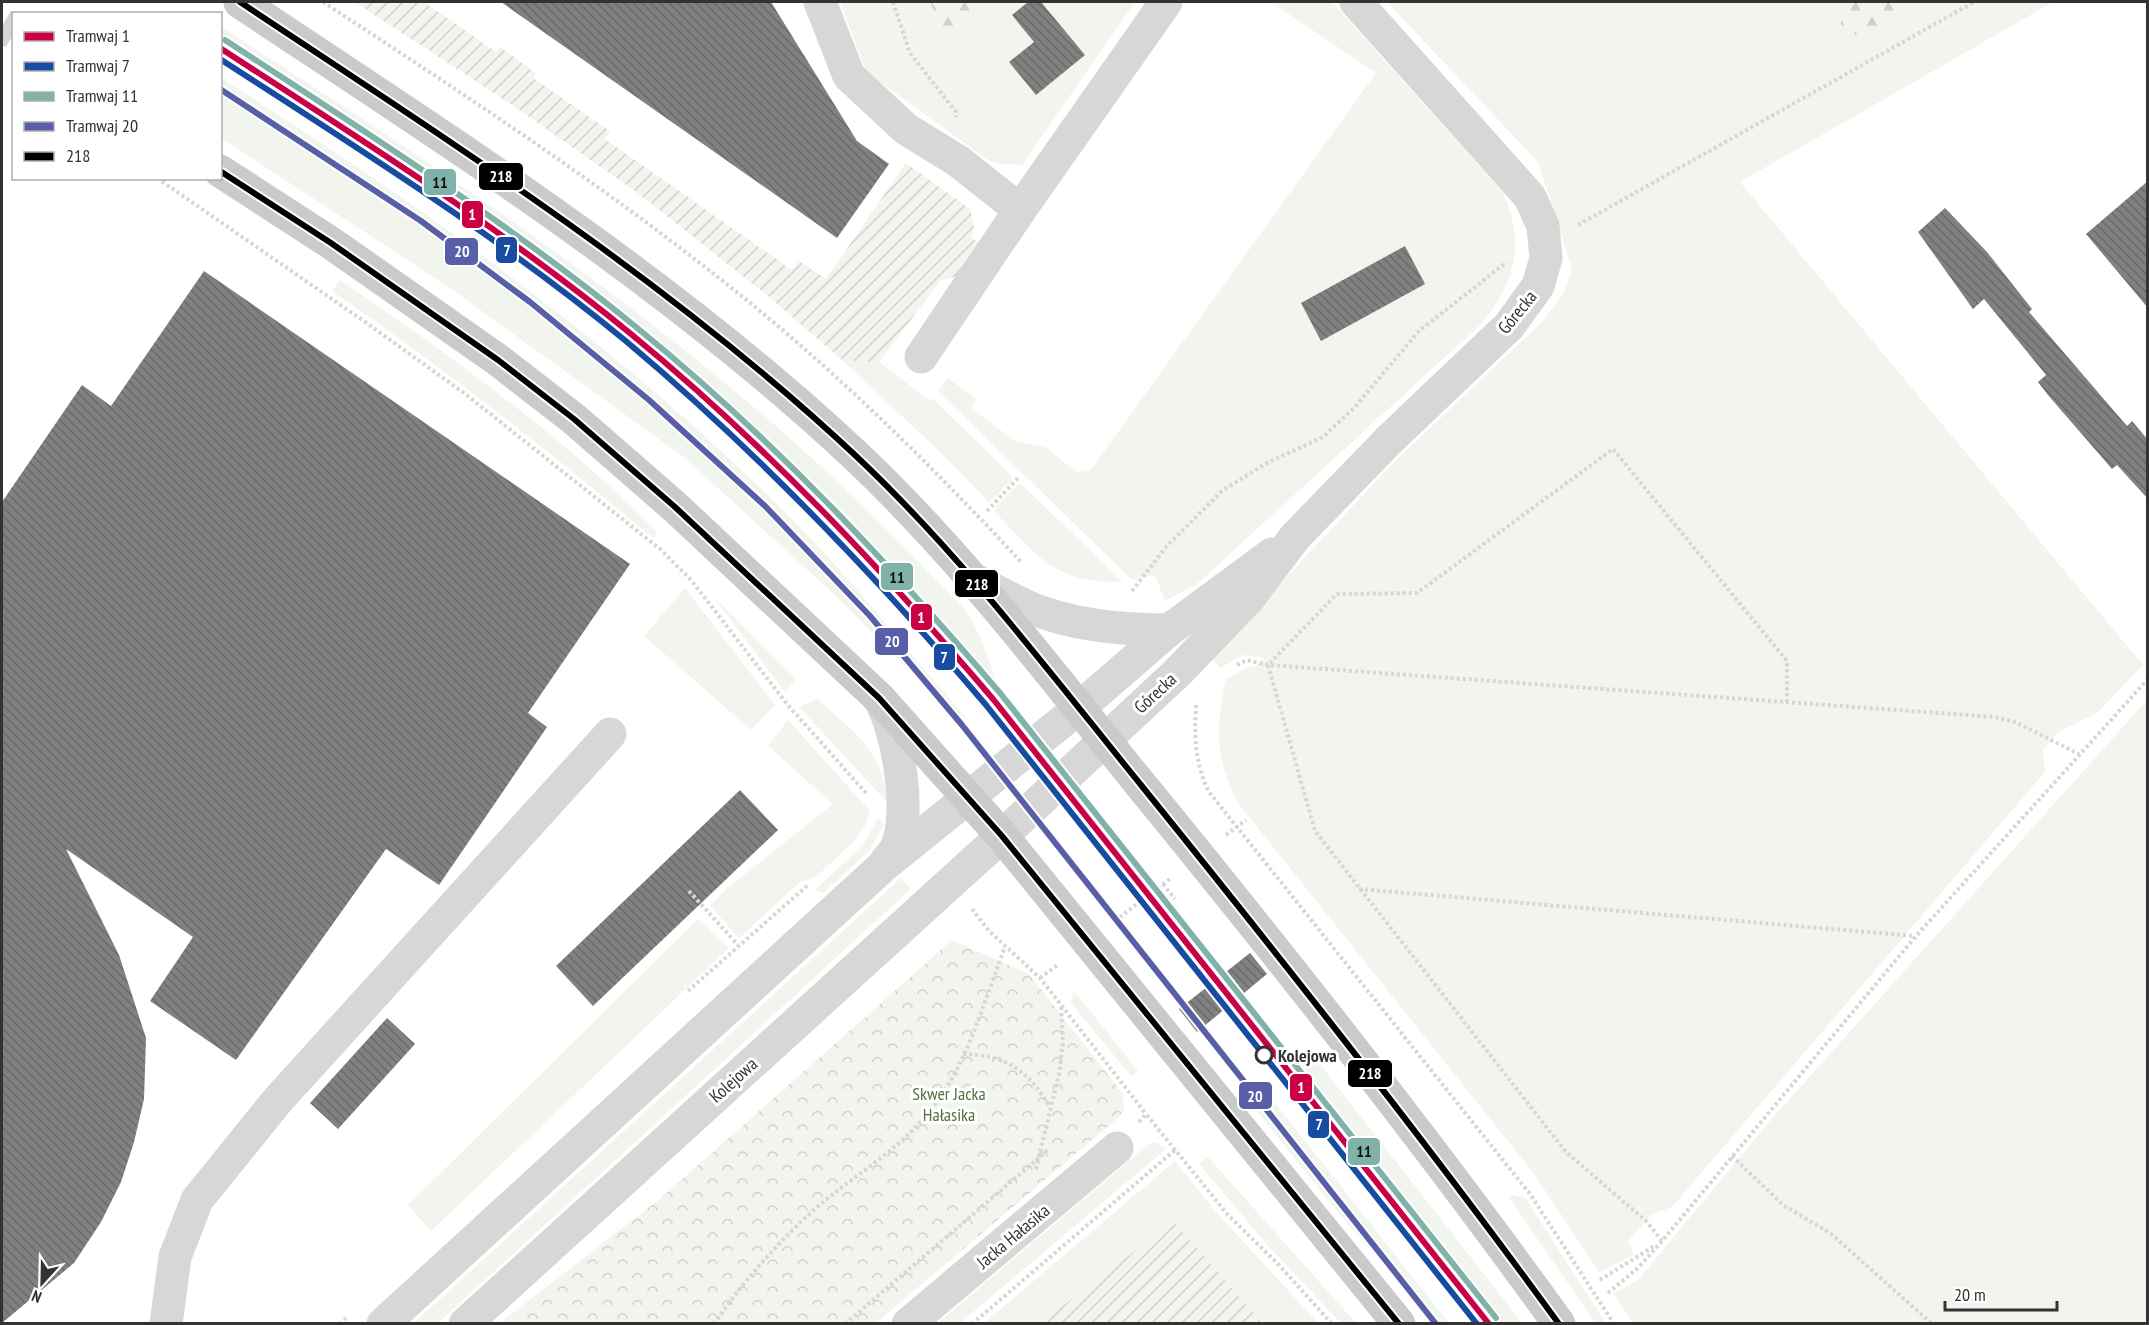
<svg xmlns="http://www.w3.org/2000/svg" width="2149" height="1325" viewBox="0 0 2149 1325" font-family="'PT Sans Narrow',sans-serif">
	<style>
		.grass { fill: #f1f5ed }
		.forest { fill: url(#forest-firs) }
		.park { fill: url(#park-crowns) }
		.garden { fill: url(#garden-furrows) }
		.building { fill: url(#building-back-hatch) }
		.lines { fill: none; stroke-linecap: round; stroke-linejoin: round }
		.major-tunnel { stroke: #d6d6d6; stroke-width: 33; stroke-dasharray: 33 16; stroke-linecap: butt }
		.path { stroke: #d6d6d6; stroke-width: 4; stroke-dasharray: 3 3; stroke-linecap: butt }
		.minor { stroke: #d7d7d7; stroke-width: 33 }
		.major { stroke: #cacaca; stroke-width: 33 }
		.bus-1-casing { stroke: #fff; stroke-width: 10 }
		.bus-1 { stroke: #000; stroke-width: 6 }
		.tram-1-casing { stroke: #fff; stroke-width: 10 }
		.tram-2-casing { stroke: #fff; stroke-width: 10 }
		.tram-3-casing { stroke: #fff; stroke-width: 10 }
		.tram-4-casing { stroke: #fff; stroke-width: 10 }
		.tram-1 { stroke: #ca0047; stroke-width: 6 }
		.tram-2 { stroke: #174ca1; stroke-width: 6 }
		.tram-3 { stroke: #81b2aa; stroke-width: 6 }
		.tram-4 { stroke: #595fa7; stroke-width: 6 }
		.stop-dot { fill: #fff; stroke: #333; stroke-width: 3 }
		.labels { text-anchor: middle; dominant-baseline: central; stroke-width: 6; stroke-linejoin: round; paint-order: stroke }
		.street-label { font-size: 18px; fill: #333; stroke: #fff }
		.stop-label { font-size: 18px; font-weight: bold; fill: #333; stroke: #fff; text-anchor: start }
		.park-label { font-size: 18px; fill: #56703f; stroke: #fff }
		.line-badge { stroke: #fff; stroke-width: 2 }
		.badge-label { font-size: 16px; text-anchor: middle; font-weight: bold; fill: #fff }
		.pale-badge-label { font-size: 16px; text-anchor: middle; font-weight: bold; fill: #111 }
	</style>
	<defs>
		<pattern id="forest-firs" width="22" height="20" patternUnits="userSpaceOnUse" patternTransform="scale(1.5)"><rect width="22" height="20" fill="#f1f5ed"/><path d="M5 1l3.5 6h-7zM16 11l3.5 6h-7z" fill="#cfd2cc"/></pattern>
		<pattern id="park-crowns" width="20" height="18" patternUnits="userSpaceOnUse" patternTransform="scale(1.5)"><rect width="20" height="18" fill="#f1f5ed"/><path d="M2 6a3 3 0 1 1 6 0M12 15a3 3 0 1 1 6 0" fill="none" stroke="#cfd2cc"/></pattern>
		<pattern id="garden-furrows" width="10" height="10" patternUnits="userSpaceOnUse" patternTransform="scale(1.5)"><rect width="10" height="10" fill="#f1f5ed"/><path d="M-1 1l2-2M0 10L10 0M9 11l2-2" fill="none" stroke="#cfd2cc"/></pattern>
		<pattern id="building-back-hatch" width="6" height="6" patternUnits="userSpaceOnUse" patternTransform="scale(1.5)"><rect width="6" height="6" fill="#818181"/><path d="M-1 5l2 2M0 0l6 6M5-1l2 2" fill="none" stroke="#6a6a6a"/></pattern>
	</defs>
	<rect width="100%" height="100%" fill="#fff"/>
	<g class="grass">
		<polygon points="840,2 1135,2 1022,165 999,164 988,160 872,76 865,68"/>
		<path d="M1271 2H1332L1502 191C1526 241 1516 283 1481 324L1197 584 1165 601 1155 575 1132 580 938 391 948 378 976 399 971 408 1015 441 1047 448 1076 472 1090 471 1376 73Z"/>
		<path d="M1387 2H2053L1740 182 2143 665 2098 712 2057 733 2043 750 2045 772 1672 1207 1652 1214 1628 1241 1634 1255 1599 1272 1535 1175 1238 803C1215 758 1215 728 1226 679L1250 666 1254 668 1264 658 1244 655 1220 668 1211 658 1391 465 1543 321 1564 292 1572 269 1538 162Z"/>
		<path d="M220 26C444 171 666 317 859 502 886 529 913 556 940 584 950 595 963 605 971 619 984 641 991 667 999 692 945 629 892 567 834 508 753 425 664 348 572 277 460 190 338 115 221 36Z"/>
		<path d="M221 78C426 208 623 349 795 522 857 585 910 655 969 721L937 699 838 598 685 458 450 288 221 138Z"/>
		<path d="M340 280C451 356 562 435 657 532L654 539C550 452 444 368 332 291Z"/>
		<polygon points="843,361 879,362 930,401 932,398 1011,475 1012,480 989,502 940,452"/>
		<path d="M1017 485H1022L1123 582C1055 584 1038 557 995 512L994 509Z"/>
		<polygon points="685,588 775,705 751,730 644,636"/>
		<polygon points="712,595 796,679 785,692"/>
		<path d="M817 699C853 731 883 750 887 802L799 707Z"/>
		<polygon points="2147,700 2147,1323 1633,1323 1614,1294 1639,1279 1769,1122"/>
		<polygon points="788,720 870,811 864,828 853,842 817,876 800,882 739,938 710,906 726,889 833,804 768,746"/>
		<polygon points="878,818 884,824 869,851 823,893 815,890 864,844"/>
		<polygon points="901,878 911,889 903,896 438,1323 414,1323"/>
		<polygon points="698,919 729,948 431,1231 408,1205"/>
		<polygon points="1074,991 1138,1071 1131,1076 1070,1002"/>
		<polygon points="1311,1053 1522,1323 1500,1323 1295,1065"/>
		<polygon points="1264,1089 1449,1323 1432,1323 1323,1194 1249,1101"/>
		<polygon points="1156,1142 1166,1149 960,1323 938,1323 1150,1143"/>
		<polygon points="1208,1157 1356,1323 1341,1323 1270,1248 1199,1164"/>
		<polygon points="1175,1161 1216,1212 1318,1323 1262,1323 1176,1224 1040,1323 983,1324"/>
		<polygon points="1512,1195 1525,1198 1606,1323 1595,1323 1509,1197"/>
	</g>
	<g class="forest">
		<polygon points="930,2 989,2 943,33"/>
		<polygon points="1841,2 1924,2 1859,35 1845,33 1841,24"/>
	</g>
	<polygon class="park" points="952,940 1029,974 1123,1094 1124,1110 1119,1117 876,1323 500,1323 661,1198"/>
	<g class="garden">
		<polygon points="355,2 424,2 496,52 500,47 536,73 533,78 610,131 605,139 792,270 799,261 826,279 906,163 970,209 974,228 971,238 983,245 957,276 940,281 879,362 843,361 767,295 639,194 515,107"/>
		<polygon points="1176,1224 1262,1323 1040,1323 1156,1235"/>
	</g>
	<g class="building">
		<polygon points="501,2 771,2 857,141 889,164 837,238"/>
		<polygon points="1028,2 1041,2 1085,55 1036,95 1009,62 1034,42 1012,15"/>
		<polygon points="2148,181 2148,308 2086,234"/>
		<polygon points="1945,208 1987,252 2032,309 2029,312 2127,426 2132,421 2148,440 2148,499 2117,465 2112,469 2048,395 2038,382 2046,375 1984,299 1973,309 1918,232"/>
		<polygon points="1405,246 1425,284 1321,341 1301,303"/>
		<polygon points="204,271 630,564 528,713 547,727 439,885 386,849 236,1060 150,1001 193,937 66,849 119,955 146,1038 144,1099 134,1142 121,1182 101,1222 74,1263 2,1323 2,502 82,385 111,406"/>
		<polygon points="740,790 778,830 593,1006 556,966"/>
		<polygon points="1250,953 1267,974 1197,1032 1179,1009"/>
		<polygon points="387,1018 415,1044 338,1129 310,1103"/>
	</g>
	<g class="lines">
		<polyline class="major-tunnel" points="2,26 14,33"/>
		<g class="path">
			<path d="M323 2C468 97 614 192 749 302 846 381 936 470 1021 562"/>
			<polyline points="893,2 910,53 956,112 956,117"/>
			<polyline points="157,178 368,324 464,393 660,549 691,580 787,704 866,793"/>
			<polyline points="1578,225 1974,2"/>
			<polyline points="987,511 1019,477"/>
			<polyline points="1132,591 1166,547 1222,491 1265,464 1323,437 1354,408 1419,331 1507,262"/>
			<polyline points="1237,665 1247,660 1268,665 1995,717 2015,722 2079,754"/>
			<path d="M1196 705C1194 736 1195 764 1209 792L1530 1194 1614 1324"/>
			<polyline points="1226,835 1246,820"/>
			<polyline points="1163,884 1175,899"/>
			<polyline points="1359,889 1915,936"/>
			<polyline points="689,891 738,945"/>
			<polyline points="972,909 989,931 1040,978 1146,1114"/>
			<polyline points="1115,921 1171,878"/>
			<polyline points="1040,978 1059,964"/>
			<polyline points="688,991 808,885"/>
			<path d="M963 1054C1007 1055 1027 1070 1050 1107"/>
			<polyline points="1139,1122 1146,1114 1228,1215 1279,1265 1332,1324"/>
			<polyline points="1732,1156 1783,1205 1830,1233 1932,1324"/>
			<polyline points="1036,1169 1059,1074 1063,1042 1061,1006"/>
			<polyline points="1662,1241 1646,1221 1566,1152 1315,831 1268,665 1337,594 1417,593 1613,449 1787,661 1787,702"/>
			<polyline points="1600,1280 1656,1245"/>
			<polyline points="1608,1293 1639,1267 1662,1241 1916,936 2148,679"/>
			<polyline points="340,1324 346,1318"/>
			<path d="M714 1324C743 1282 778 1242 816 1208 851 1178 894 1153 924 1118 966 1071 983 1004 1005 947"/>
			<polyline points="845,1324 1048,1150"/>
			<polyline points="972,1324 1175,1150"/>
		</g>
		<g class="minor">
			<polyline points="820,2 849,76 906,129 958,161 1020,210 1166,2"/>
			<polyline points="921,357 1020,210"/>
			<path d="M975 580C995 590 1013 601 1033 609 1076 626 1123 630 1169 630"/>
			<path d="M880 700C898 732 912 814 896 848 894 853 888 858 885 863"/>
			<polyline points="166,1324 175,1257 197,1200 277,1101 610,734"/>
			<polyline points="383,1324 882,867 1079,708 1169,630 1272,554"/>
			<polyline points="465,1324 1002,836 1178,672 1249,598 1295,537 1389,440 1509,326 1538,286 1546,258 1543,226 1530,197 1356,2"/>
			<polyline points="908,1324 1117,1148"/>
		</g>
		<g class="major">
			<path d="M240 2C453 144 669 281 856 456 962 556 1050 673 1141 785 1285 961 1426 1139 1559 1324"/>
			<polyline points="220,171 331,243 498,360 574,419 675,507 879,698 1002,836 1399,1324"/>
		</g>
		<g class="bus-1-casing">
			<g id="bus-1">
				<path d="M240 2C452 143 670 281 856 456 962 556 1050 673 1141 785 1284 962 1425 1140 1559 1324"/>
				<polyline points="220,171 331,243 498,360 574,419 675,507 879,698 1002,836 1399,1324"/>
			</g>
		</g>
		<use href="#bus-1" class="bus-1"/>
		<g class="tram-1-casing">
			<path id="tram-1" d="M220 48C360 139 502 228 631 334 764 443 881 568 993 699L1489 1324"/>
		</g>
		<g class="tram-2-casing">
			<path id="tram-2" d="M220 59C359 149 500 237 627 342 758 452 875 575 986 705L1477 1324"/>
		</g>
		<g class="tram-3-casing">
			<path id="tram-3" d="M225 40C365 132 507 221 636 327 770 436 888 562 1000 693L1496 1318"/>
		</g>
		<g class="tram-4-casing">
			<polyline id="tram-4" points="220,89 421,221 530,302 649,400 765,506 870,616 962,725 1436,1324"/>
		</g>
		<use href="#tram-1" class="tram-1"/>
		<use href="#tram-2" class="tram-2"/>
		<use href="#tram-3" class="tram-3"/>
		<use href="#tram-4" class="tram-4"/>
	</g>
	<circle class="stop-dot" cx="1264" cy="1055" r="8"/>
	<g class="labels">
		<g class="street-label">
			<text transform="translate(1517 312) rotate(-51)">Górecka</text>
			<text transform="translate(1155 693) rotate(-43)">Górecka</text>
			<text transform="translate(733 1080) rotate(-42)">Kolejowa</text>
			<text transform="translate(1013 1236) rotate(-40)">Jacka Hałasika</text>
		</g>
		<g class="stop-label">
			<text x="1278" y="1055">Kolejowa</text>
		</g>
		<g class="park-label">
			<text x="949" y="1093">Skwer Jacka<tspan x="949" dy="21">Hałasika</tspan></text>
		</g>
	</g>
	<g class="line-badge">
		<rect x="478" y="162" width="46" height="29" rx="6" fill="#000"/>
		<rect x="423" y="168" width="34" height="28" rx="6" fill="#81b2aa"/>
		<rect x="461" y="200" width="23" height="29" rx="6" fill="#ca0047"/>
		<rect x="495" y="236" width="23" height="28" rx="6" fill="#174ca1"/>
		<rect x="444" y="237" width="35" height="29" rx="6" fill="#595fa7"/>
		<rect x="880" y="562" width="34" height="29" rx="6" fill="#81b2aa"/>
		<rect x="954" y="569" width="45" height="29" rx="6" fill="#000"/>
		<rect x="910" y="603" width="23" height="28" rx="6" fill="#ca0047"/>
		<rect x="874" y="627" width="35" height="29" rx="6" fill="#595fa7"/>
		<rect x="933" y="643" width="23" height="28" rx="6" fill="#174ca1"/>
		<rect x="1347" y="1059" width="46" height="29" rx="6" fill="#000"/>
		<rect x="1289" y="1073" width="24" height="29" rx="6" fill="#ca0047"/>
		<rect x="1238" y="1081" width="35" height="29" rx="6" fill="#595fa7"/>
		<rect x="1307" y="1110" width="23" height="29" rx="6" fill="#174ca1"/>
		<rect x="1347" y="1137" width="34" height="29" rx="6" fill="#81b2aa"/>
	</g>
	<g class="badge-label">
		<text x="501" y="182">218</text>
		<text x="472" y="220">1</text>
		<text x="507" y="256">7</text>
		<text x="462" y="257">20</text>
		<text x="977" y="590">218</text>
		<text x="921" y="623">1</text>
		<text x="892" y="647">20</text>
		<text x="944" y="663">7</text>
		<text x="1370" y="1079">218</text>
		<text x="1301" y="1093">1</text>
		<text x="1255" y="1102">20</text>
		<text x="1319" y="1130">7</text>
	</g>
	<g class="pale-badge-label">
		<text x="440" y="188">11</text>
		<text x="897" y="583">11</text>
		<text x="1364" y="1157">11</text>
	</g>
	<rect width="2149" height="1325" fill="none" stroke="#333333" stroke-width="6"/>
	<rect x="12" y="12" width="210" height="168" fill="#ffffff" stroke="#adadad" stroke-width="1.5"/>
	<rect x="24" y="32" width="30" height="9" fill="#ca0047" stroke="#adadad" stroke-width="1.5"/>
	<text x="66" y="42" font-size="18" fill="#333333">Tramwaj 1</text>
	<rect x="24" y="62" width="30" height="9" fill="#174ca1" stroke="#adadad" stroke-width="1.5"/>
	<text x="66" y="72" font-size="18" fill="#333333">Tramwaj 7</text>
	<rect x="24" y="92" width="30" height="9" fill="#81b2aa" stroke="#adadad" stroke-width="1.5"/>
	<text x="66" y="102" font-size="18" fill="#333333">Tramwaj 11</text>
	<rect x="24" y="122" width="30" height="9" fill="#595fa7" stroke="#adadad" stroke-width="1.5"/>
	<text x="66" y="132" font-size="18" fill="#333333">Tramwaj 20</text>
	<rect x="24" y="152" width="30" height="9" fill="#000000" stroke="#adadad" stroke-width="1.5"/>
	<text x="66" y="162" font-size="18" fill="#333333">218</text>
	<g transform="translate(42 1283) rotate(202)" stroke="#ffffff" stroke-width="4.5" paint-order="stroke">
	<path d="M0-4.5L10 22L0 15L-10 22Z" fill="#333333"/>
	<text y="-9" font-size="16" font-weight="bold" text-anchor="middle" fill="#333333">N</text>
	</g>
	<path d="M1945 1301v9h112v-9" fill="none" stroke="#333333" stroke-width="3"/>
	<text x="1954" y="1301" font-size="18" fill="#333333" stroke="#ffffff" stroke-width="4.5" paint-order="stroke">20 m</text>
</svg>
